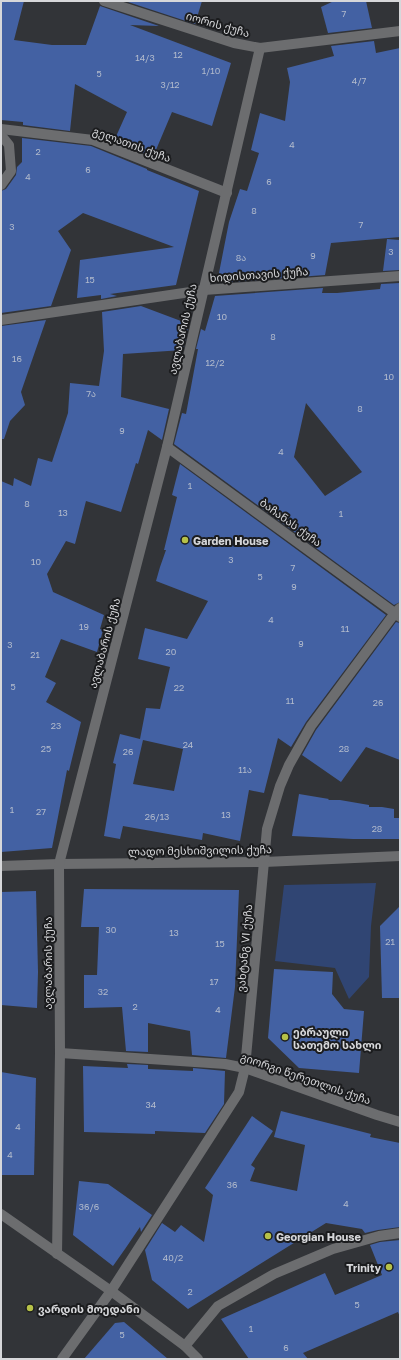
<svg xmlns="http://www.w3.org/2000/svg" width="401" height="1360" viewBox="0 0 401 1360" font-family="'Golos Text','Noto Sans Georgian',sans-serif">
	<style>
		.green { fill: #304573 }
		.building { fill: #4361a3; fill-rule: evenodd }
		.lines { fill: none; stroke-linecap: round; stroke-linejoin: round }
		.minor { stroke: #6c6d6f; stroke-width: 10 }
		.poi-dot { fill: #b6c148; stroke: #1b1c1e; stroke-width: 1.5 }
		.labels { text-anchor: middle; dominant-baseline: central; stroke-width: 4; stroke-linejoin: round; paint-order: stroke }
		.number-label { font-size: 9px; fill: #b1bacc }
		.street-label { font-size: 11px; fill: #d6d7da; stroke: #1b1c1e }
		.poi-label { font-size: 11px; font-weight: bold; fill: #d6d7da; stroke: #1b1c1e; text-anchor: start }
	</style>
	<rect width="100%" height="100%" fill="#323438"/>
	<polygon class="green" points="376,883 371,926 369,977 349,999 335,968 275,961 284,885"/>
	<g class="building">
		<polygon points="1,1 24,1 14,40 52,45 86,45 100,6 159,26 130,25 231,63 212,126 172,112 153,157 114,141 127,112 75,84 70,131 23,125 23,122 1,120"/>
		<polygon points="125,1 202,1 195,24"/>
		<polygon points="334,1 366,1 372,28 328,33 321,7"/>
		<polygon points="374,41 376,53 400,48 400,237 331,243 325,275 217,283 229,222 240,189 247,191 259,153 251,150 260,113 285,121 290,82 287,68 334,56 331,46"/>
		<polygon points="22,138 91,146 147,169 147,170 199,191 176,285 110,294 117,296 101,299 101,295 77,298 80,260 174,247 83,213 58,231 71,250 51,306 1,313 1,191 6,189 16,175 17,167 22,162"/>
		<polygon points="387,239 400,240 400,270 383,271"/>
		<path d="M400 283V602L394 605 174 444 182 413 186 414 198 349H196L201 329 205 331 215 296 323 288 322 293H337L380 289 381 284ZM306 403 362 472 325 496 294 457Z"/>
		<polygon points="141,306 189,324 183,350 123,354 121,397 169,409 162,440 148,430 138,464 136,463 121,512 86,501 75,544 66,541 47,574 53,592 104,615 100,629 103,630 97,652 61,639 45,677 56,683 46,702 81,722 69,771 67,770 52,848 1,852 1,481 13,486 14,478 31,486 38,458 52,462 68,413 70,383 99,386 104,351 102,312"/>
		<polygon points="46,320 21,392 25,405 10,421 4,439 1,439 1,326"/>
		<path d="M180 464 386 615 306 722 291 747 278 738 264 793 249 790 240 841 203 833 202 840 123 826 120 839 104 836 116 764 113 763 120 734 140 739 146 708 160 709 170 667 138 659 145 628 187 639 208 601 156 581 160 567 166 550H164L177 497 172 495ZM143 740 183 749 174 791 133 784Z"/>
		<polygon points="396,622 400,623 400,760 366,747 341,782 302,755 316,730"/>
		<polygon points="299,794 329,799 328,800 340,800 369,805 369,807 382,807 394,809 394,818 400,818 400,839 353,839 292,836"/>
		<polygon points="84,889 239,890 235,987 226,1058 192,1055 190,1031 148,1023 148,1052 126,1051 122,1007 84,1008 84,975 97,975 99,927 81,927"/>
		<polygon points="36,891 38,972 37,1008 1,1005 1,892"/>
		<polygon points="400,906 400,998 382,998 380,926"/>
		<polygon points="274,969 333,972 332,994 344,1009 364,1011 359,1073 299,1068 268,1038"/>
		<polygon points="127,1064 148,1065 148,1069 193,1071 193,1068 225,1071 224,1104 205,1133 155,1131 155,1134 84,1132 83,1066 128,1068"/>
		<polygon points="1,1072 36,1078 34,1175 1,1175"/>
		<polygon points="281,1111 371,1134 370,1137 400,1143 400,1227 378,1230 365,1233 362,1229 326,1223 188,1309 152,1280 145,1250 162,1223 175,1232 181,1225 204,1242 213,1195 205,1188 252,1116 273,1131 251,1165 255,1168 250,1181 297,1191 305,1145 274,1137"/>
		<polygon points="79,1181 108,1184 152,1215 141,1232 140,1227 125,1249 113,1266 73,1235"/>
		<polygon points="400,1240 400,1317 398,1312 303,1353 308,1359 249,1359 221,1319 325,1273 335,1295 382,1275 370,1245 380,1242"/>
		<polygon points="124,1322 168,1359 84,1359 115,1323"/>
	</g>
	<g class="lines">
		<g class="minor">
			<polyline points="104,1 234,43 260,48 400,31"/>
			<polyline points="1,129 93,140 227,193"/>
			<polyline points="1,135 9,145 11,171 1,185"/>
			<polyline points="1,320 204,290 400,276"/>
			<polyline points="167,447 400,617"/>
			<polyline points="1,866 59,864 264,862 400,856"/>
			<polyline points="60,1053 225,1064 245,1068 377,1115 400,1122"/>
			<polyline points="1,1214 111,1291 185,1346 198,1359"/>
			<polyline points="57,1254 60,1053 59,864 167,447 260,48"/>
			<polyline points="185,1346 218,1306 274,1274 333,1249 379,1236 400,1233"/>
			<polyline points="62,1359 111,1291 239,1092 245,1068 267,829 280,786 289,765 311,726 395,613 400,608"/>
		</g>
	</g>
	<g class="poi-dot">
		<circle cx="185" cy="540" r="4"/>
		<circle cx="285" cy="1037" r="4"/>
		<circle cx="268" cy="1236" r="4"/>
		<circle cx="389" cy="1267" r="4"/>
		<circle cx="30" cy="1308" r="4"/>
	</g>
	<g class="labels">
		<g class="number-label">
			<text x="344" y="13">7</text>
			<text x="178" y="54">12</text>
			<text x="145" y="57">14/3</text>
			<text x="211" y="70">1/10</text>
			<text x="99" y="73">5</text>
			<text x="359" y="80">4/7</text>
			<text x="170" y="84">3/12</text>
			<text x="292" y="144">4</text>
			<text x="38" y="151">2</text>
			<text x="88" y="169">6</text>
			<text x="28" y="176">4</text>
			<text x="269" y="181">6</text>
			<text x="254" y="210">8</text>
			<text x="361" y="224">7</text>
			<text x="12" y="226">3</text>
			<text x="391" y="251">3</text>
			<text x="313" y="255">9</text>
			<text x="241" y="257">8ა</text>
			<text x="90" y="279">15</text>
			<text x="222" y="316">10</text>
			<text x="273" y="336">8</text>
			<text x="17" y="358">16</text>
			<text x="215" y="362">12/2</text>
			<text x="389" y="376">10</text>
			<text x="91" y="393">7ა</text>
			<text x="360" y="408">8</text>
			<text x="122" y="430">9</text>
			<text x="281" y="451">4</text>
			<text x="190" y="485">1</text>
			<text x="27" y="503">8</text>
			<text x="63" y="512">13</text>
			<text x="341" y="513">1</text>
			<text x="231" y="559">3</text>
			<text x="36" y="561">10</text>
			<text x="293" y="567">7</text>
			<text x="260" y="576">5</text>
			<text x="294" y="586">9</text>
			<text x="271" y="619">4</text>
			<text x="84" y="626">19</text>
			<text x="345" y="628">11</text>
			<text x="301" y="643">9</text>
			<text x="10" y="644">3</text>
			<text x="171" y="651">20</text>
			<text x="35" y="654">21</text>
			<text x="13" y="686">5</text>
			<text x="179" y="687">22</text>
			<text x="290" y="700">11</text>
			<text x="378" y="702">26</text>
			<text x="56" y="725">23</text>
			<text x="188" y="744">24</text>
			<text x="46" y="748">25</text>
			<text x="344" y="748">28</text>
			<text x="128" y="751">26</text>
			<text x="245" y="769">11ა</text>
			<text x="12" y="809">1</text>
			<text x="41" y="811">27</text>
			<text x="226" y="814">13</text>
			<text x="157" y="816">26/13</text>
			<text x="377" y="828">28</text>
			<text x="111" y="929">30</text>
			<text x="174" y="932">13</text>
			<text x="390" y="941">21</text>
			<text x="220" y="943">15</text>
			<text x="214" y="981">17</text>
			<text x="103" y="991">32</text>
			<text x="135" y="1006">2</text>
			<text x="218" y="1009">4</text>
			<text x="151" y="1104">34</text>
			<text x="18" y="1126">4</text>
			<text x="10" y="1154">4</text>
			<text x="232" y="1184">36</text>
			<text x="346" y="1203">4</text>
			<text x="89" y="1206">36/6</text>
			<text x="173" y="1257">40/2</text>
			<text x="190" y="1291">2</text>
			<text x="357" y="1304">5</text>
			<text x="251" y="1328">1</text>
			<text x="122" y="1334">5</text>
			<text x="286" y="1347">6</text>
		</g>
		<g class="street-label">
			<text transform="translate(218 24) rotate(16)">იორის ქუჩა</text>
			<text transform="translate(132 144) rotate(20)">გელათის ქუჩა</text>
			<text transform="translate(259 274) rotate(-4)">ხიდისთავის ქუჩა</text>
			<text transform="translate(182 329) rotate(-77)">ავლაბარის ქუჩა</text>
			<text transform="translate(291 522) rotate(36)">ბაჩანას ქუჩა</text>
			<text transform="translate(104 643) rotate(-75)">ავლაბარის ქუჩა</text>
			<text transform="translate(200 850) rotate(-1)">ლადო მესხიშვილის ქუჩა</text>
			<text transform="translate(244 948) rotate(-85)">ვახტანგ VI ქუჩა</text>
			<text transform="translate(47 963) rotate(-90)">ავლაბარის ქუჩა</text>
			<text transform="translate(306 1078) rotate(19)">გიორგი წერეთლის ქუჩა</text>
		</g>
		<g class="poi-label">
			<text x="193" y="540">Garden House</text>
			<text x="293" y="1031">ებრაული<tspan x="293" dy="13">სათემო სახლი</tspan></text>
			<text x="276" y="1236">Georgian House</text>
			<text x="381" y="1267" text-anchor="end">Trinity</text>
			<text x="38" y="1308">ვარდის მოედანი</text>
		</g>
	</g>
	<rect width="401" height="1360" fill="none" stroke="#d6d7da" stroke-width="4"/>
</svg>
